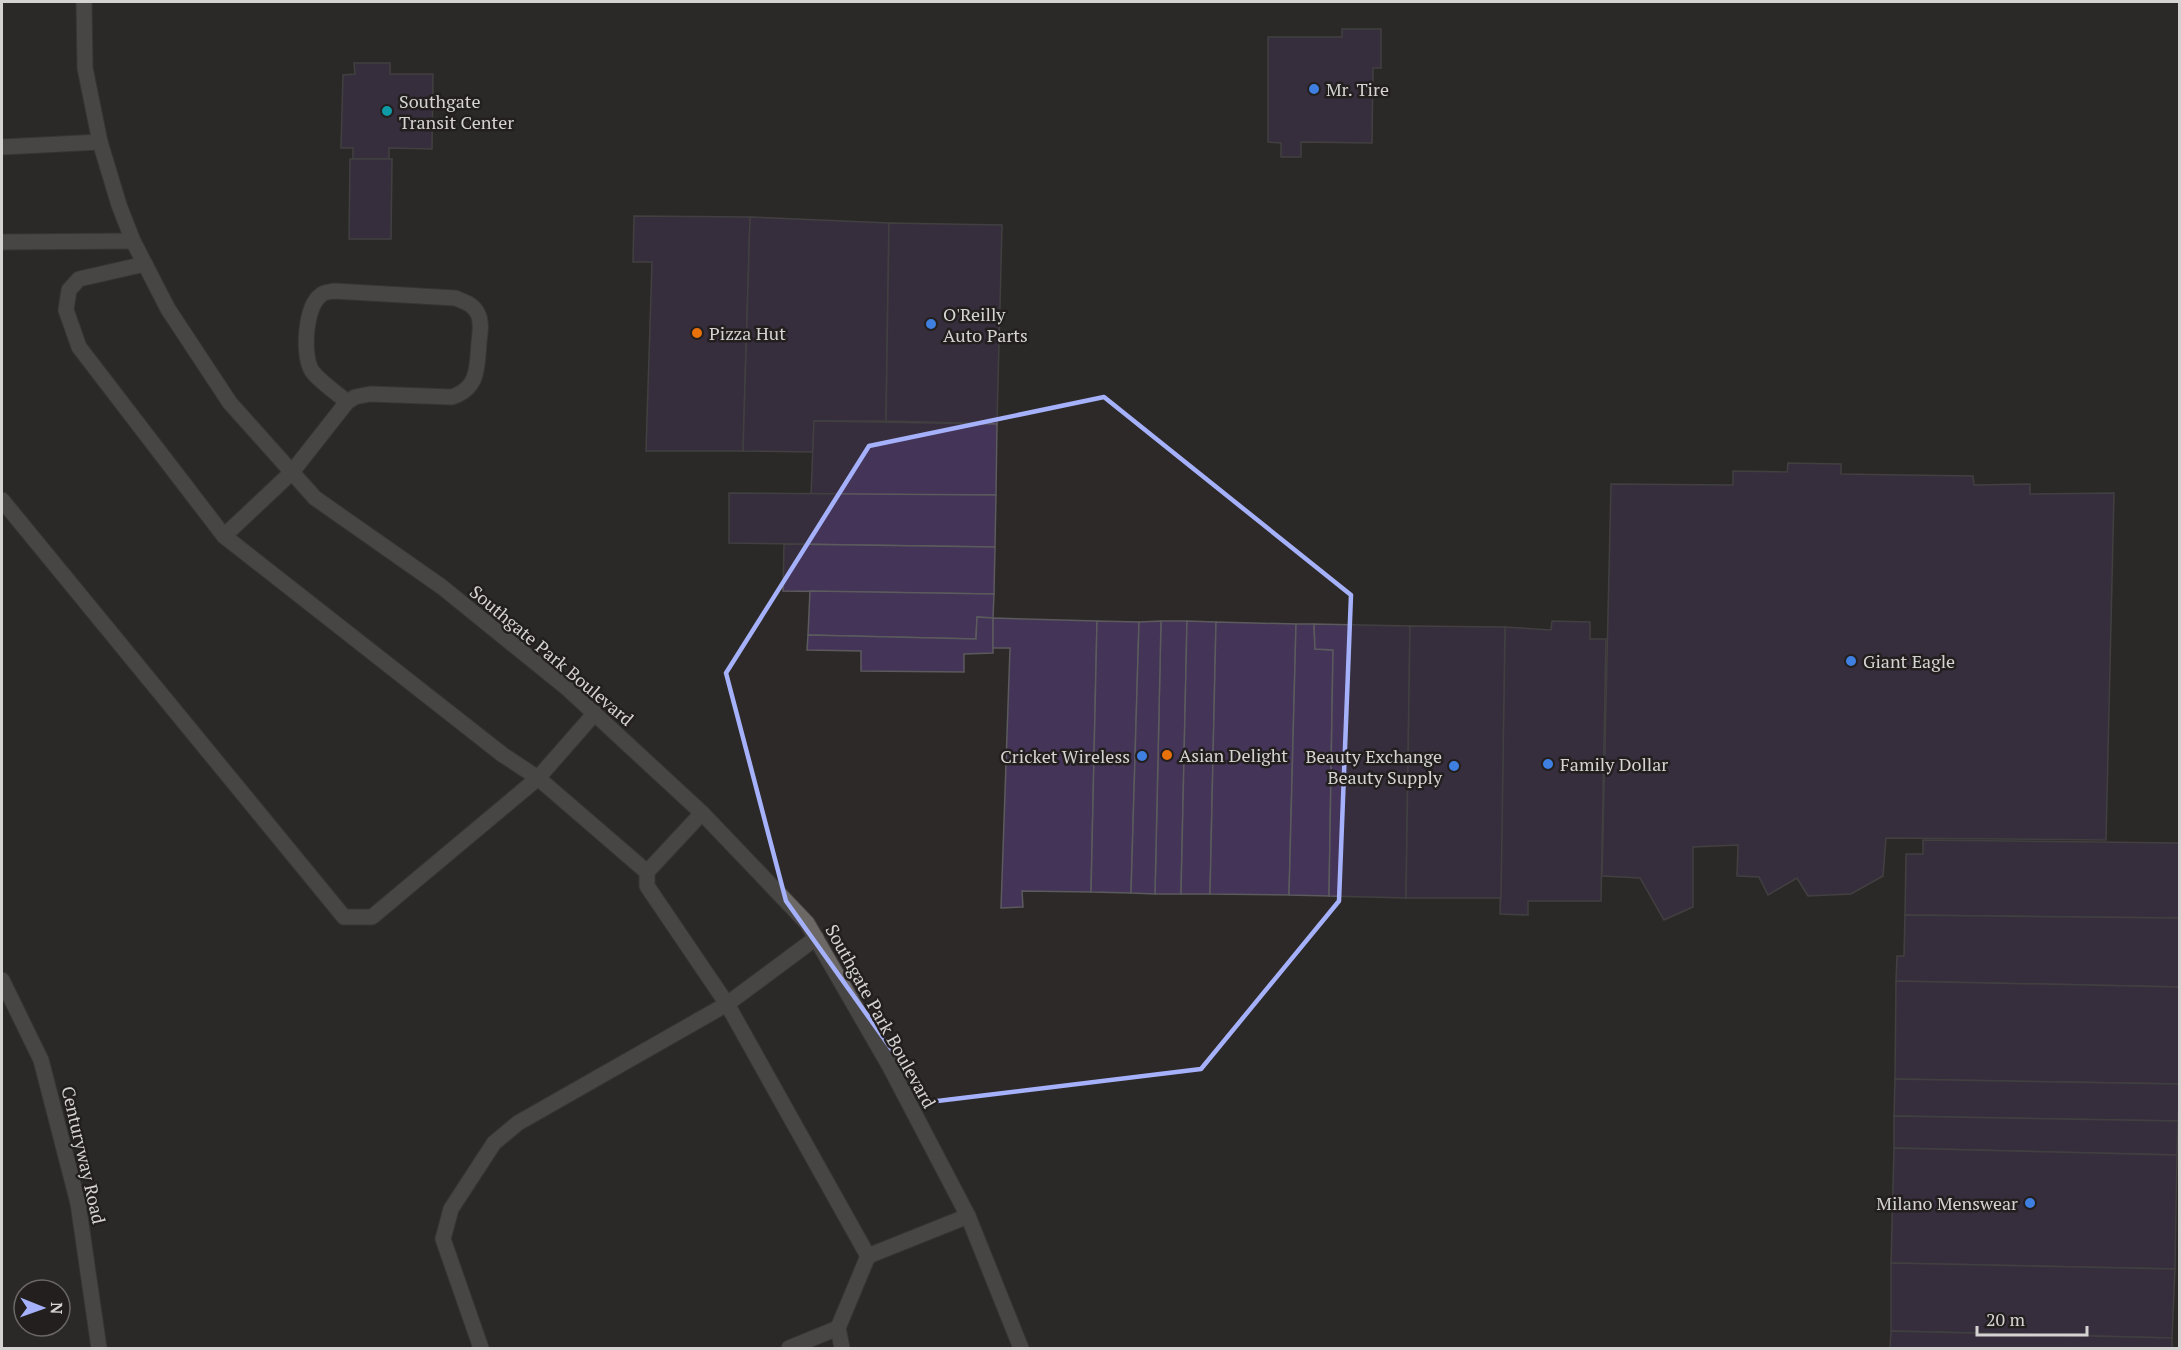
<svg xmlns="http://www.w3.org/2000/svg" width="2181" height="1350" viewBox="0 0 2181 1350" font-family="'PT Serif',serif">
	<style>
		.building { fill: #443457; stroke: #5b5a5d; stroke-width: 1.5 }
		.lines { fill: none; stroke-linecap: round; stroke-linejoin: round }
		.service-casing { stroke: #464442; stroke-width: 17 }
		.minor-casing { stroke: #464442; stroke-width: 17 }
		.tertiary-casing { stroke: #464442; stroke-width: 17 }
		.service { stroke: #6c6866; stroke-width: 15 }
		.minor { stroke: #6c6866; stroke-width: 15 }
		.tertiary { stroke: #6c6866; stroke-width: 15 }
		.marked { fill: none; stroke: #a6b1fc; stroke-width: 4.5; stroke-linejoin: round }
		.shop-dot { fill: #3f7fe0; stroke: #221f1e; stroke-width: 2 }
		.culture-dot { fill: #0f9aa8; stroke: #221f1e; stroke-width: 2 }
		.food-dot { fill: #e8710a; stroke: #221f1e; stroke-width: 2 }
		.labels { text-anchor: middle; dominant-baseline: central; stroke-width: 5; stroke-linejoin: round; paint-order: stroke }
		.poi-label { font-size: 18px; fill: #d5d3d2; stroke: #221f1e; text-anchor: start }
		.street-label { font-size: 18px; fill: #d5d3d2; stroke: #221f1e }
	</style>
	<rect width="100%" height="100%" fill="#2c2928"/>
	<g class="building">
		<polygon points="1342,29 1381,29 1381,68 1373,68 1372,143 1301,142 1301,157 1281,157 1281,143 1268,142 1268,37 1342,37"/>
		<polygon points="354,63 390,63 390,74 433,74 432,149 389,148 389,159 353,159 353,148 341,148 343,75 355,74"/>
		<polygon points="350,159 392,159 391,239 349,239"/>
		<polygon points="634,216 750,217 743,451 646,451 652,262 633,262"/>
		<polygon points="750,217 889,223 886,421 814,421 813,452 743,451"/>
		<polygon points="889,223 1002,225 997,424 886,421"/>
		<polygon points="814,421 997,424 996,495 811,495"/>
		<polygon points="1788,463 1841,464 1841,474 1973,476 1974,485 2030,484 2030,494 2114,493 2106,840 1886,838 1883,876 1851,894 1808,896 1797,878 1768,895 1759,877 1737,876 1738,845 1693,847 1693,907 1664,920 1640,878 1602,876 1611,484 1733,485 1733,471 1787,472"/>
		<polygon points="729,493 996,495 995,547 729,543"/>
		<polygon points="784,544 995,547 994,594 783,591"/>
		<polygon points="810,591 994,594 993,618 977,617 976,639 808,635"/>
		<polygon points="977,617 993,618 993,653 964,654 964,672 861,671 861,651 807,650 808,635 976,639"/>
		<polygon points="993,618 1097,621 1091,892 1022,891 1023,907 1001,908 1010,648 993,648"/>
		<polygon points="1097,621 1139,622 1131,893 1091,892"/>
		<polygon points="1161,621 1187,621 1181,894 1155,894"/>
		<polygon points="1161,621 1155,894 1131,893 1139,622"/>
		<polygon points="1187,621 1216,622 1210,894 1181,894"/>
		<polygon points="1552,621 1590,622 1590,639 1606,639 1601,901 1528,901 1528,915 1500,914 1505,627 1551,630"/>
		<polygon points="1216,622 1296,624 1289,895 1210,894"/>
		<polygon points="1296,624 1314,624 1315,649 1333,650 1329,896 1289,895"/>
		<polygon points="1314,624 1410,626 1406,898 1329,896 1333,650 1315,649"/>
		<polygon points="1410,626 1505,627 1501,898 1406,898"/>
		<polygon points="1923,840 2180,843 2180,918 1905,915 1906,854 1923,854"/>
		<polygon points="1905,915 2180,918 2180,987 1896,981 1897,956 1904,956"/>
		<polygon points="1896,981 2180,987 2180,1084 1895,1079"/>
		<polygon points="1895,1079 2180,1084 2178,1121 1894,1116"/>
		<polygon points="1894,1116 2178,1121 2177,1155 1894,1148"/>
		<polygon points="1894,1148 2177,1155 2175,1269 1891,1263"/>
		<polygon points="1891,1263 2175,1269 2172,1338 1891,1331"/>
		<polygon points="1891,1331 2172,1338 2172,1348 1890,1348"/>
	</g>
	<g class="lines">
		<g class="service-casing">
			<g id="service">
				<polyline points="2,147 100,142"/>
				<polyline points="2,242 133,241"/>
				<polyline points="145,264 79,279 69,290 66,310 79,347 224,536"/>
				<path d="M347 402C338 394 318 380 312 371 302 356 305 306 321 295 324 292 330 292 334 291L455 298C465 302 473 304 478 314 482 323 480 333 479 342 477 367 479 388 452 397L370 394 355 397 347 402 292 472 224 536 503 755 538 778 595 713"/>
				<polyline points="2,500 344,917 372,917 538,778 647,872"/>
				<polyline points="816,938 727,1004 868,1256 968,1216"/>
				<polyline points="481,1348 443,1239 451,1209 494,1143 518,1123 727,1004 647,886 647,872 702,813"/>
				<polyline points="789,1348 838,1328"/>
				<polyline points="842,1348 838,1328 868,1256"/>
			</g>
		</g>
		<g class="minor-casing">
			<polyline id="minor" points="2,980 41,1060 78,1203 99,1348"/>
		</g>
		<g class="tertiary-casing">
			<polyline id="tertiary" points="84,2 85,68 100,142 119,205 133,241 168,309 230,403 315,498 442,587 568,689 702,813 807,923 890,1067 968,1216 1021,1348"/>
		</g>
		<use href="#service" class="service"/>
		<use href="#minor" class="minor"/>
		<use href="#tertiary" class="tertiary"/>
	</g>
	<path d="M0 0H2181V1350H0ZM1104 397 1351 595 1339 901 1201 1069 929 1102 786 901 726 673 869 446Z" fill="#2c2928" fill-opacity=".55" fill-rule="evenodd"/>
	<path class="marked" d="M1104 397 1351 595 1339 901 1201 1069 929 1102 786 901 726 673 869 446Z"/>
	<g class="shop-dot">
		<circle cx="1314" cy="89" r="6"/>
		<circle cx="931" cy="324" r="6"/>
		<circle cx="1851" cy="661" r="6"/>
		<circle cx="1142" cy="756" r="6"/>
		<circle cx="1548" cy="764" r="6"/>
		<circle cx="1454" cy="766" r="6"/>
		<circle cx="2030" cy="1203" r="6"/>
	</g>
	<circle class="culture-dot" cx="387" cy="111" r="6"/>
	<g class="food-dot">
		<circle cx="697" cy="333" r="6"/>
		<circle cx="1167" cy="755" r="6"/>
	</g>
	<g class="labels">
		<g class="poi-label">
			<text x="1326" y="89">Mr. Tire</text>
			<text x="399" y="101">Southgate<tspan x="399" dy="21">Transit Center</tspan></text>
			<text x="943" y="314">O'Reilly<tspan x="943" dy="21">Auto Parts</tspan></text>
			<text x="709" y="333">Pizza Hut</text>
			<text x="1863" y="661">Giant Eagle</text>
			<text x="1179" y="755">Asian Delight</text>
			<text x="1130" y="756" text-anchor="end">Cricket Wireless</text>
			<text x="1442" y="756" text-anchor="end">Beauty Exchange<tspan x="1442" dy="21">Beauty Supply</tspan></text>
			<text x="1560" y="764">Family Dollar</text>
			<text x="2018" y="1203" text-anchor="end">Milano Menswear</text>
		</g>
		<g class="street-label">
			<text transform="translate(552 655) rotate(40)">Southgate Park Boulevard</text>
			<text transform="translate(881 1016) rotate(61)">Southgate Park Boulevard</text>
			<text transform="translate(84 1155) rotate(77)">Centuryway Road</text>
		</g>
	</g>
	<rect width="2181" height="1350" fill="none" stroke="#d5d3d2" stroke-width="6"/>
	<g transform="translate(42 1308) rotate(91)"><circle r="28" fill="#221f1e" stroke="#6a6766" stroke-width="1.5"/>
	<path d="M0-4.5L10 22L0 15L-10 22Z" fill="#a6b1fc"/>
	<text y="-9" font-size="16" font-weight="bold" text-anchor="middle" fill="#d5d3d2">N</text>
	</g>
	<path d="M1977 1326v9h110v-9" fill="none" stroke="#d5d3d2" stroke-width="3"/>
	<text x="1986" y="1326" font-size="18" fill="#d5d3d2" stroke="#221f1e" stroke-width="4.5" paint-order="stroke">20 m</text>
</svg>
